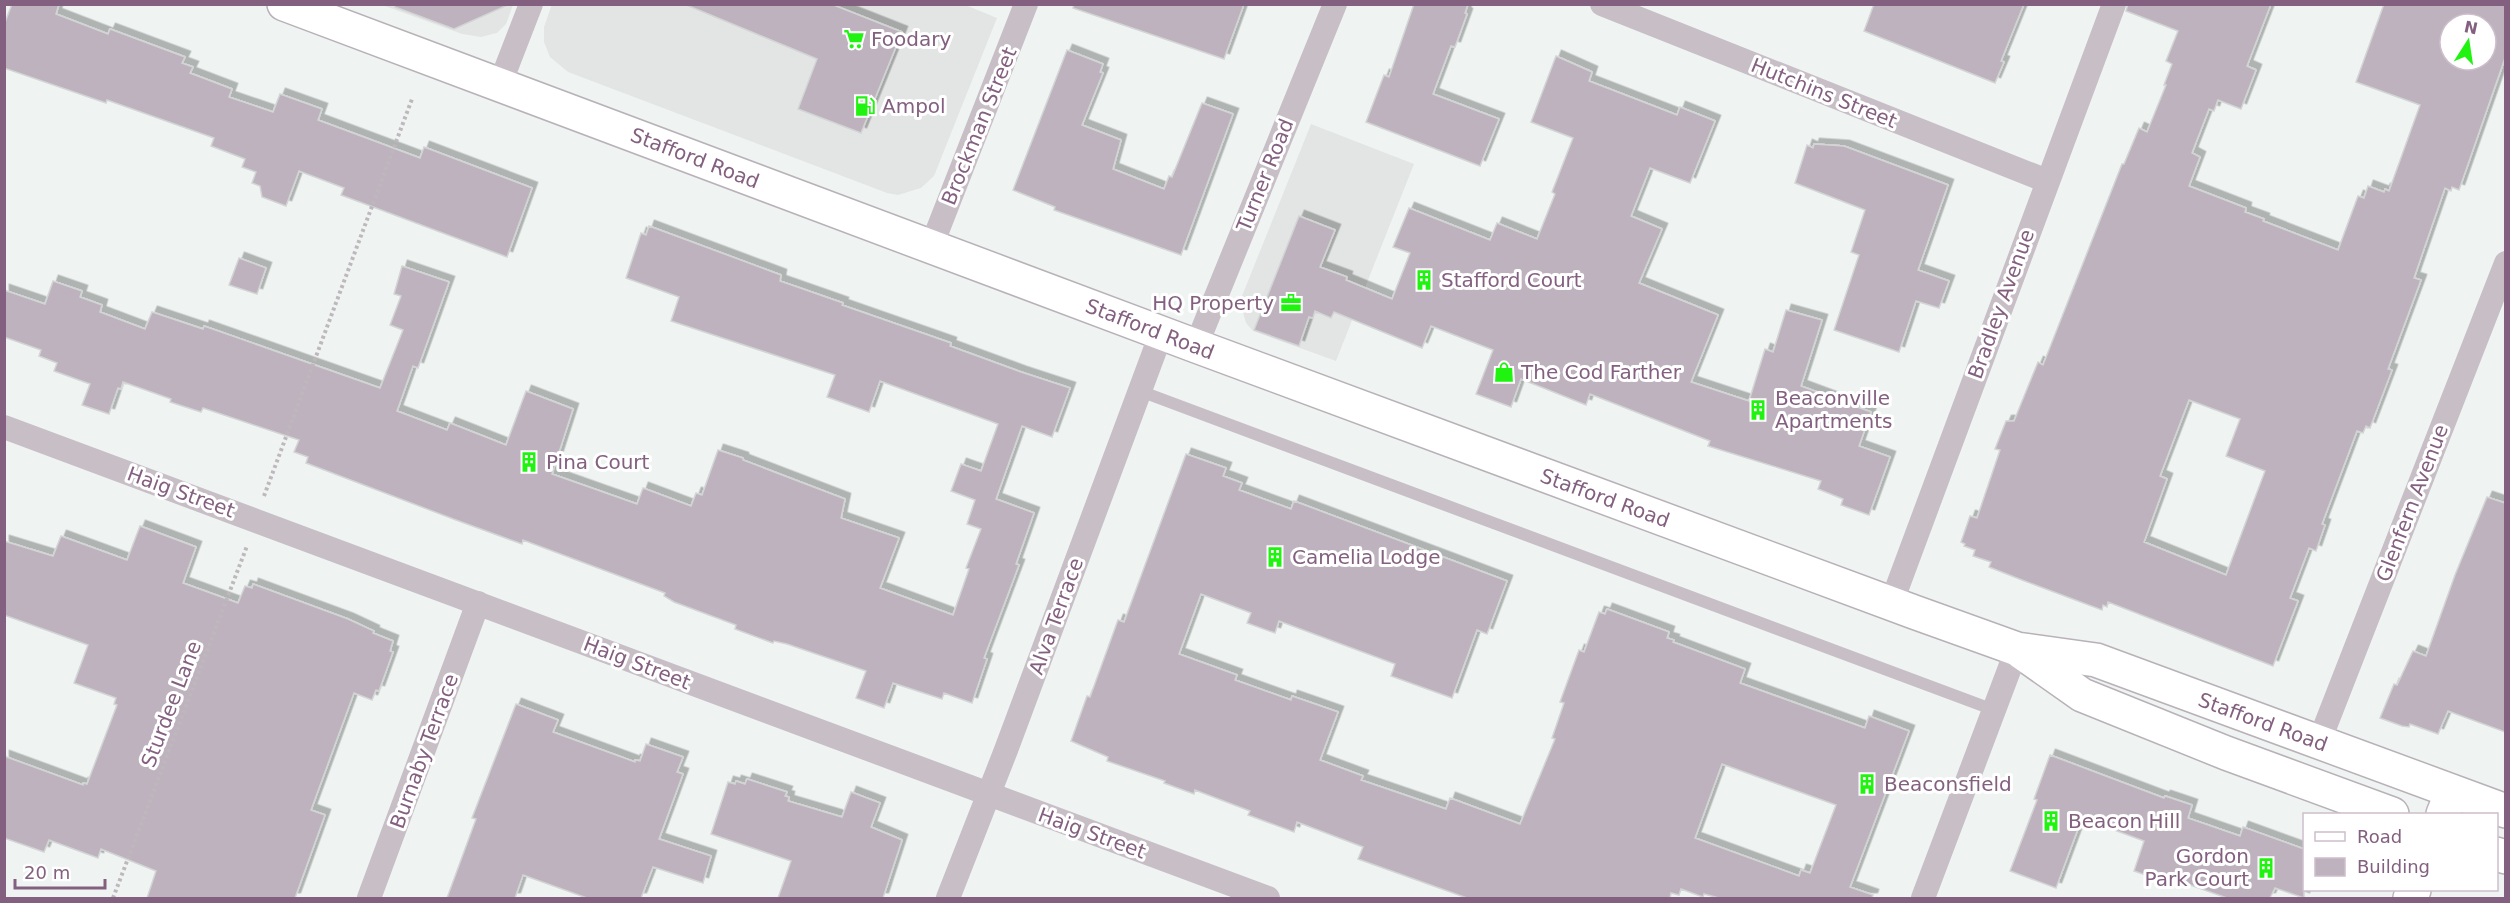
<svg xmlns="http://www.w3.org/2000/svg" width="2510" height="903" viewBox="0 0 2510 903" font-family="'DejaVu Sans',sans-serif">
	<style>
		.built { fill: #e3e5e5 }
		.building { fill: #bdb2be; stroke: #d2d5d4; stroke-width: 1.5; fill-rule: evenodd; filter: url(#shadow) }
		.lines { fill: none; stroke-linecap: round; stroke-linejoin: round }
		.secondary-casing { stroke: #bdb3bc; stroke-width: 36 }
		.highway-casing { stroke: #b9b1b8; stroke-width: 36 }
		.path { stroke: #beb8bd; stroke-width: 4; stroke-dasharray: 3 3; stroke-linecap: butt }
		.lane { stroke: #c7bec6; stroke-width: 12 }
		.street { stroke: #c7bec6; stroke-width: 24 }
		.secondary { stroke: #fff; stroke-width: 33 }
		.highway { stroke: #fff; stroke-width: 33 }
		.labels { text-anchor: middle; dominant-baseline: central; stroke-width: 6; stroke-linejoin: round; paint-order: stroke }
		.poi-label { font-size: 20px; fill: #83607f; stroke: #fff; text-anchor: start }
		.street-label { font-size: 20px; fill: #83607f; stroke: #fff }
	</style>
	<defs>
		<filter id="shadow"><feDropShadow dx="5.5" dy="-5.5" stdDeviation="0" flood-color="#0004"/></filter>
	</defs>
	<rect width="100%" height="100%" fill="#eff4f3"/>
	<g class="built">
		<polygon points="552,4 963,4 997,18 934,176 921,188 898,195 887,193 568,72 550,57 544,42 544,27"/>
		<polygon points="382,5 513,5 506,24 497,33 481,37 462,34"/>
		<polygon points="1311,124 1414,164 1336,361 1253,331 1246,323 1241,305 1242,296"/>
	</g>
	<g class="building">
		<polygon points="12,4 59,4 56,14 108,34 110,29 185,57 182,63 193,67 190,73 232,89 229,97 273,112 280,94 322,109 318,120 420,158 424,147 532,188 507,257 341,195 344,188 299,171 286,206 262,197 260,186 252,183 256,172 242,167 245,159 211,146 214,138 107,100 106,103 4,68 4,25"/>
		<polygon points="395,4 510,4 454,29 395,7"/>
		<polygon points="684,4 831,4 902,32 861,133 798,109 817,59"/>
		<polygon points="1074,4 1244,4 1224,59 1073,8"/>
		<polygon points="1414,4 1468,4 1465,13 1467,14 1455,47 1451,46 1433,94 1499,119 1480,166 1366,122 1384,75 1389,77"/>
		<polygon points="1874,4 2024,4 2001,61 2004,62 1995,83 1864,31"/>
		<path d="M2128 4H2271L2247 66 2256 70 2241 109 2218 100 2214 111 2209 109 2192 153 2200 157 2189 186 2246 208 2245 212 2264 219 2263 221 2338 250 2358 196 2364 198 2368 186 2384 192 2385 189 2389 191 2420 105 2356 82 2384 4H2505V58L2459 190 2452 187 2451 191 2445 188 2414 278 2421 280 2388 369 2392 370 2370 428 2366 426 2363 433 2357 431 2322 524 2325 525 2316 551 2309 548 2290 598 2298 601 2273 666 2108 602 2107 607 2103 605 2102 610 2022 580 1989 567 1991 562 1973 556 1975 550 1964 546 1965 544 1961 542 1970 516 1977 518 2000 450 1995 449 2006 421H2014L2038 362 2043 365 2122 164H2124L2139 128 2147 132 2166 85H2164L2172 64 2166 61 2178 31 2126 11ZM2450 24H2486V60H2450ZM2189 400 2240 419 2226 456 2265 471 2226 575 2144 542 2167 479 2160 476Z"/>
		<polygon points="1067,50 1103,64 1100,72 1103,73 1082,125 1121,140 1113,169 1164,189 1169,176 1172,177 1202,103 1233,114 1181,255 1054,210 1055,207 1013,190"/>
		<polygon points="1556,56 1592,72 1589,81 1677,115 1680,107 1715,121 1690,183 1650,168 1631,216 1662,229 1639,283 1718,315 1691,382 1749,401 1765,349 1773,352 1786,310 1822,320 1801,386 1871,412 1859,446 1890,457 1869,515 1841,505 1843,499 1818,489 1821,481 1708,446 1710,441 1590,394 1586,405 1521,379 1511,407 1476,394 1493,350 1431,326 1422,348 1334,312 1331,318 1315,311 1313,318 1309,317 1299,346 1254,330 1299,216 1335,230 1320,267 1347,277 1346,280 1392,299 1410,253 1393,247 1409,208 1490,240 1497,223 1537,239 1555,194 1552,192 1573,138 1531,122"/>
		<polygon points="1814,144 1844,146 1948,185 1918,270 1949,281 1939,308 1916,301 1899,352 1834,330 1859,255 1851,252 1865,210 1795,183 1807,145 1813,148"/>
		<polygon points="649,226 781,275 780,281 843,303 842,305 951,343 950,346 1021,372 1070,388 1052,437 1022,426 996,499 1034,513 1016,564 1019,565 984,658 987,659 972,703 944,693 942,699 893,683 884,708 856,698 866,671 787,644 774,641 773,643 735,629 736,625 674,602 664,596 665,593 523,540 522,544 456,520 306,463 308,457 294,452 299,440 203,408 201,412 170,402 171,399 123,382 121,389 118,388 109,414 82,405 90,384 54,371 57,363 39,356 41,350 4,337 4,290 45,304 53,281 82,291 80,297 102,305 100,312 145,329 152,312 203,329 204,326 380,388 403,330 390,325 401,296 394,294 402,266 449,282 418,368 413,366 397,411 447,430 450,423 506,445 526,391 573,409 552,474 637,504 643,488 691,506 696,493 702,495 718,450 743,458 743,460 845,499 841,518 899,538 880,588 953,615 969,569 966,568 981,529 967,524 975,500 951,491 961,464 981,471 998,424 880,381 869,412 827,397 835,375 671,321 679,297 626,278 641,233 646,235"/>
		<polygon points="239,258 266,268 257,294 229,285"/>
		<path d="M1186 454 1226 468 1223 476 1242 483 1239 490 1291 509 1294 501 1507 581 1487 634 1477 630 1452 698 1391 676 1395 664 1279 621 1275 633 1247 623 1251 613 1201 594 1179 654 1237 675 1235 680 1291 700 1292 696 1338 712 1320 760 1363 776 1361 780 1446 809 1450 798 1520 824 1555 739 1552 738 1564 703 1560 702 1579 650 1584 652 1599 612 1605 614 1607 609 1669 632 1667 638 1674 640 1673 642 1745 669 1740 683 1865 728 1869 716 1909 731 1850 887 1873 895 1872 898H1719L1704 894 1703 897 1681 889 1679 895 1671 893 1670 898H1467L1358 859 1363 847 1297 822 1294 832 1248 815 1250 811 1195 790 1194 794 1164 783 1165 781 1107 761 1108 757 1071 741 1087 696 1090 697 1118 620 1124 622ZM1722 764 1836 805 1810 873 1801 870 1799 876 1695 838Z"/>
		<polygon points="2487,497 2505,503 2505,732 2448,711 2438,734 2410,724 2409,727 2402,726 2380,718 2394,684 2397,685 2413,651 2426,656 2455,575"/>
		<polygon points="140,526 196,547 183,583 238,603 245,586 252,588 253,584 348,619 374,631 373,633 393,641 390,651 393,652 379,691 376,690 372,700 354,693 311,810 325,815 295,898 147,898 156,871 101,849 98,858 49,840 44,852 4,838 4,756 83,785 83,783 87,784 117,705 114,704 116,698 74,683 88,645 4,615 4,541 53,556 61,536 127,560"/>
		<polygon points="516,704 558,720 553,732 635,762 635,760 640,761 646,744 683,757 677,772 683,774 659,839 711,856 703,883 653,867 641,898 587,898 523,875 515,898 447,898 476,819 472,818"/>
		<polygon points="2050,755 2164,798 2165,796 2192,805 2188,818 2240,836 2243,827 2304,849 2304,898 2275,888 2270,898 2227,898 2162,875 2160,880 2134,871 2144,841 2082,818 2056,888 2010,871 2037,800 2034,799"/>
		<polygon points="747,779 787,792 785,796 789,797 788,801 842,817 851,792 880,803 871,827 902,840 883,898 778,898 791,861 711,834 728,782 735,784 736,781 745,784"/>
	</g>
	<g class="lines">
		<g class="secondary-casing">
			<g id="secondary">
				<polyline points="2443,814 2452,792"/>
				<polyline points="2410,898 2414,890"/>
			</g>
		</g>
		<g class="highway-casing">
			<g id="highway">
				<polyline points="284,4 1196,346 1914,612 2017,649 2096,660 2506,811"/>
				<polyline points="2021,652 2082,695 2226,753 2392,814"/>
				<polyline points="2496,854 2506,857"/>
			</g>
		</g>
		<g class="path">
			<polyline points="264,496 412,99"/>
			<polyline points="113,898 247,546"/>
		</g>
		<polyline class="lane" points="1140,391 1994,710"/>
		<g class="street">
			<polyline points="1602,4 2047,181"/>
			<polyline points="500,84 531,4"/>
			<polyline points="931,247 1026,4"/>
			<polyline points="1196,346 1335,4"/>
			<polyline points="4,427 1268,898"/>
			<polyline points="1891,604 2114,4"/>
			<polyline points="2319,742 2506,263"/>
			<polyline points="369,898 478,603"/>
			<polyline points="948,898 1006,750 1161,334"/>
			<polyline points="1923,898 2017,649"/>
		</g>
		<use href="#secondary" class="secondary"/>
		<use href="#highway" class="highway"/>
	</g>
	<defs>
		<g id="supermarket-bare" transform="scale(1.62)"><path d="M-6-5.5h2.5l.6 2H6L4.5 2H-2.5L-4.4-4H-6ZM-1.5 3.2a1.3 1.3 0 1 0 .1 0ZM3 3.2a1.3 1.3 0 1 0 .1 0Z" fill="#21f311" stroke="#fff" stroke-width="2.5" paint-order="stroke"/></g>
		<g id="fuel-bare" transform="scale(1.62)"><path d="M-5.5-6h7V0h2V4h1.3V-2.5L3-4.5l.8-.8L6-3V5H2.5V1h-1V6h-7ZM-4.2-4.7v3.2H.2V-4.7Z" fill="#21f311" stroke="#fff" stroke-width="2.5" paint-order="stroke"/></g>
		<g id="building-bare" transform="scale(1.62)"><path d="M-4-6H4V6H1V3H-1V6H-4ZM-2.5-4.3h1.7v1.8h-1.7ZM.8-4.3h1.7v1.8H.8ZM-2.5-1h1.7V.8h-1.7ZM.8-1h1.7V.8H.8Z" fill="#21f311" stroke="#fff" stroke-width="2.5" paint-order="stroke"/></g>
		<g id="office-bare" transform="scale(1.62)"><path d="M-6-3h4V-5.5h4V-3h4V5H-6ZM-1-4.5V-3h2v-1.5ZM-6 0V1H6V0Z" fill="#21f311" stroke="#fff" stroke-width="2.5" paint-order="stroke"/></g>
		<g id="shop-bare" transform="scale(1.62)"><path d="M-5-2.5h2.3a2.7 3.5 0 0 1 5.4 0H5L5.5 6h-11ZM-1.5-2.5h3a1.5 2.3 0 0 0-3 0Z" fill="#21f311" stroke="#fff" stroke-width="2.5" paint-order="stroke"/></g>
	</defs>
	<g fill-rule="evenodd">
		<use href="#supermarket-bare" x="854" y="39"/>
		<use href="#fuel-bare" x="865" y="106"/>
		<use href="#building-bare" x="1424" y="280"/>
		<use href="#office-bare" x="1291" y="303"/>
		<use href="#shop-bare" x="1504" y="372"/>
		<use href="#building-bare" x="1758" y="410"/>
		<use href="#building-bare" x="529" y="462"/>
		<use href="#building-bare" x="1275" y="557"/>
		<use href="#building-bare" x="1867" y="784"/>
		<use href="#building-bare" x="2051" y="821"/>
		<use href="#building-bare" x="2266" y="868"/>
	</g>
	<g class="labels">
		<g class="poi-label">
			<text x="871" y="39">Foodary</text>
			<text x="882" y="106">Ampol</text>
			<text x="1441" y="280">Stafford Court</text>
			<text x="1274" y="303" text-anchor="end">HQ Property</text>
			<text x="1521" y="372">The Cod Farther</text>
			<text x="1775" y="398">Beaconville<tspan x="1775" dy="23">Apartments</tspan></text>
			<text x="546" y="462">Pina Court</text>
			<text x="1292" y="557">Camelia Lodge</text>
			<text x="1884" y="784">Beaconsfield</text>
			<text x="2068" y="821">Beacon Hill</text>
			<text x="2249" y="856" text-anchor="end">Gordon<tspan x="2249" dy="23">Park Court</tspan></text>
		</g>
		<g class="street-label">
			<text transform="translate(1824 93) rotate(22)">Hutchins Street</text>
			<text transform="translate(979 126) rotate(-68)">Brockman Street</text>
			<text transform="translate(695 158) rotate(21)">Stafford Road</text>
			<text transform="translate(1265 175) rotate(-68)">Turner Road</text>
			<text transform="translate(2001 304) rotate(-70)">Bradley Avenue</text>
			<text transform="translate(1150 329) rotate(21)">Stafford Road</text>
			<text transform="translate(181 492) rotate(20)">Haig Street</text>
			<text transform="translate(1605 498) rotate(20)">Stafford Road</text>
			<text transform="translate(2412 503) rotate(-69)">Glenfern Avenue</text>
			<text transform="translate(1056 616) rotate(-70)">Alva Terrace</text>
			<text transform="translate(637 663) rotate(21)">Haig Street</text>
			<text transform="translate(171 704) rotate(-69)">Sturdee Lane</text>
			<text transform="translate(2263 722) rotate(20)">Stafford Road</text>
			<text transform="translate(424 751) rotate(-70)">Burnaby Terrace</text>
			<text transform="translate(1092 833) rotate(20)">Haig Street</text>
		</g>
	</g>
	<rect width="2510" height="903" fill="none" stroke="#83607f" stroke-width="12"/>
	<rect x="2303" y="813" width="195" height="78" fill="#ffffff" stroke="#cdbfcc" stroke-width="1.5"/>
	<rect x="2315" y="832" width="30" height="9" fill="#ffffff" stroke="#cdbfcc" stroke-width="1.5"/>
	<text x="2357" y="843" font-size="18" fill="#83607f">Road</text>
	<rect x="2315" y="858" width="30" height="18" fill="#bdb2be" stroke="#cdbfcc" stroke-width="1.5"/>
	<text x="2357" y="873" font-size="18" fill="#83607f">Building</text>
	<g transform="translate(2468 42) rotate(12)"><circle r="28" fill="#ffffff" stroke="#cdbfcc" stroke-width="1.5"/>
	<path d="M0-4.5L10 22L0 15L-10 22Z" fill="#21f311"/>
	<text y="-9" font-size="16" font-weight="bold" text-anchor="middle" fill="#83607f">N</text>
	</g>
	<path d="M15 879v9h90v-9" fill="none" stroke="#83607f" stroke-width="3"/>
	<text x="24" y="879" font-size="18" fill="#83607f" stroke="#ffffff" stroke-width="4.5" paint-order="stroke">20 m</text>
</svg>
